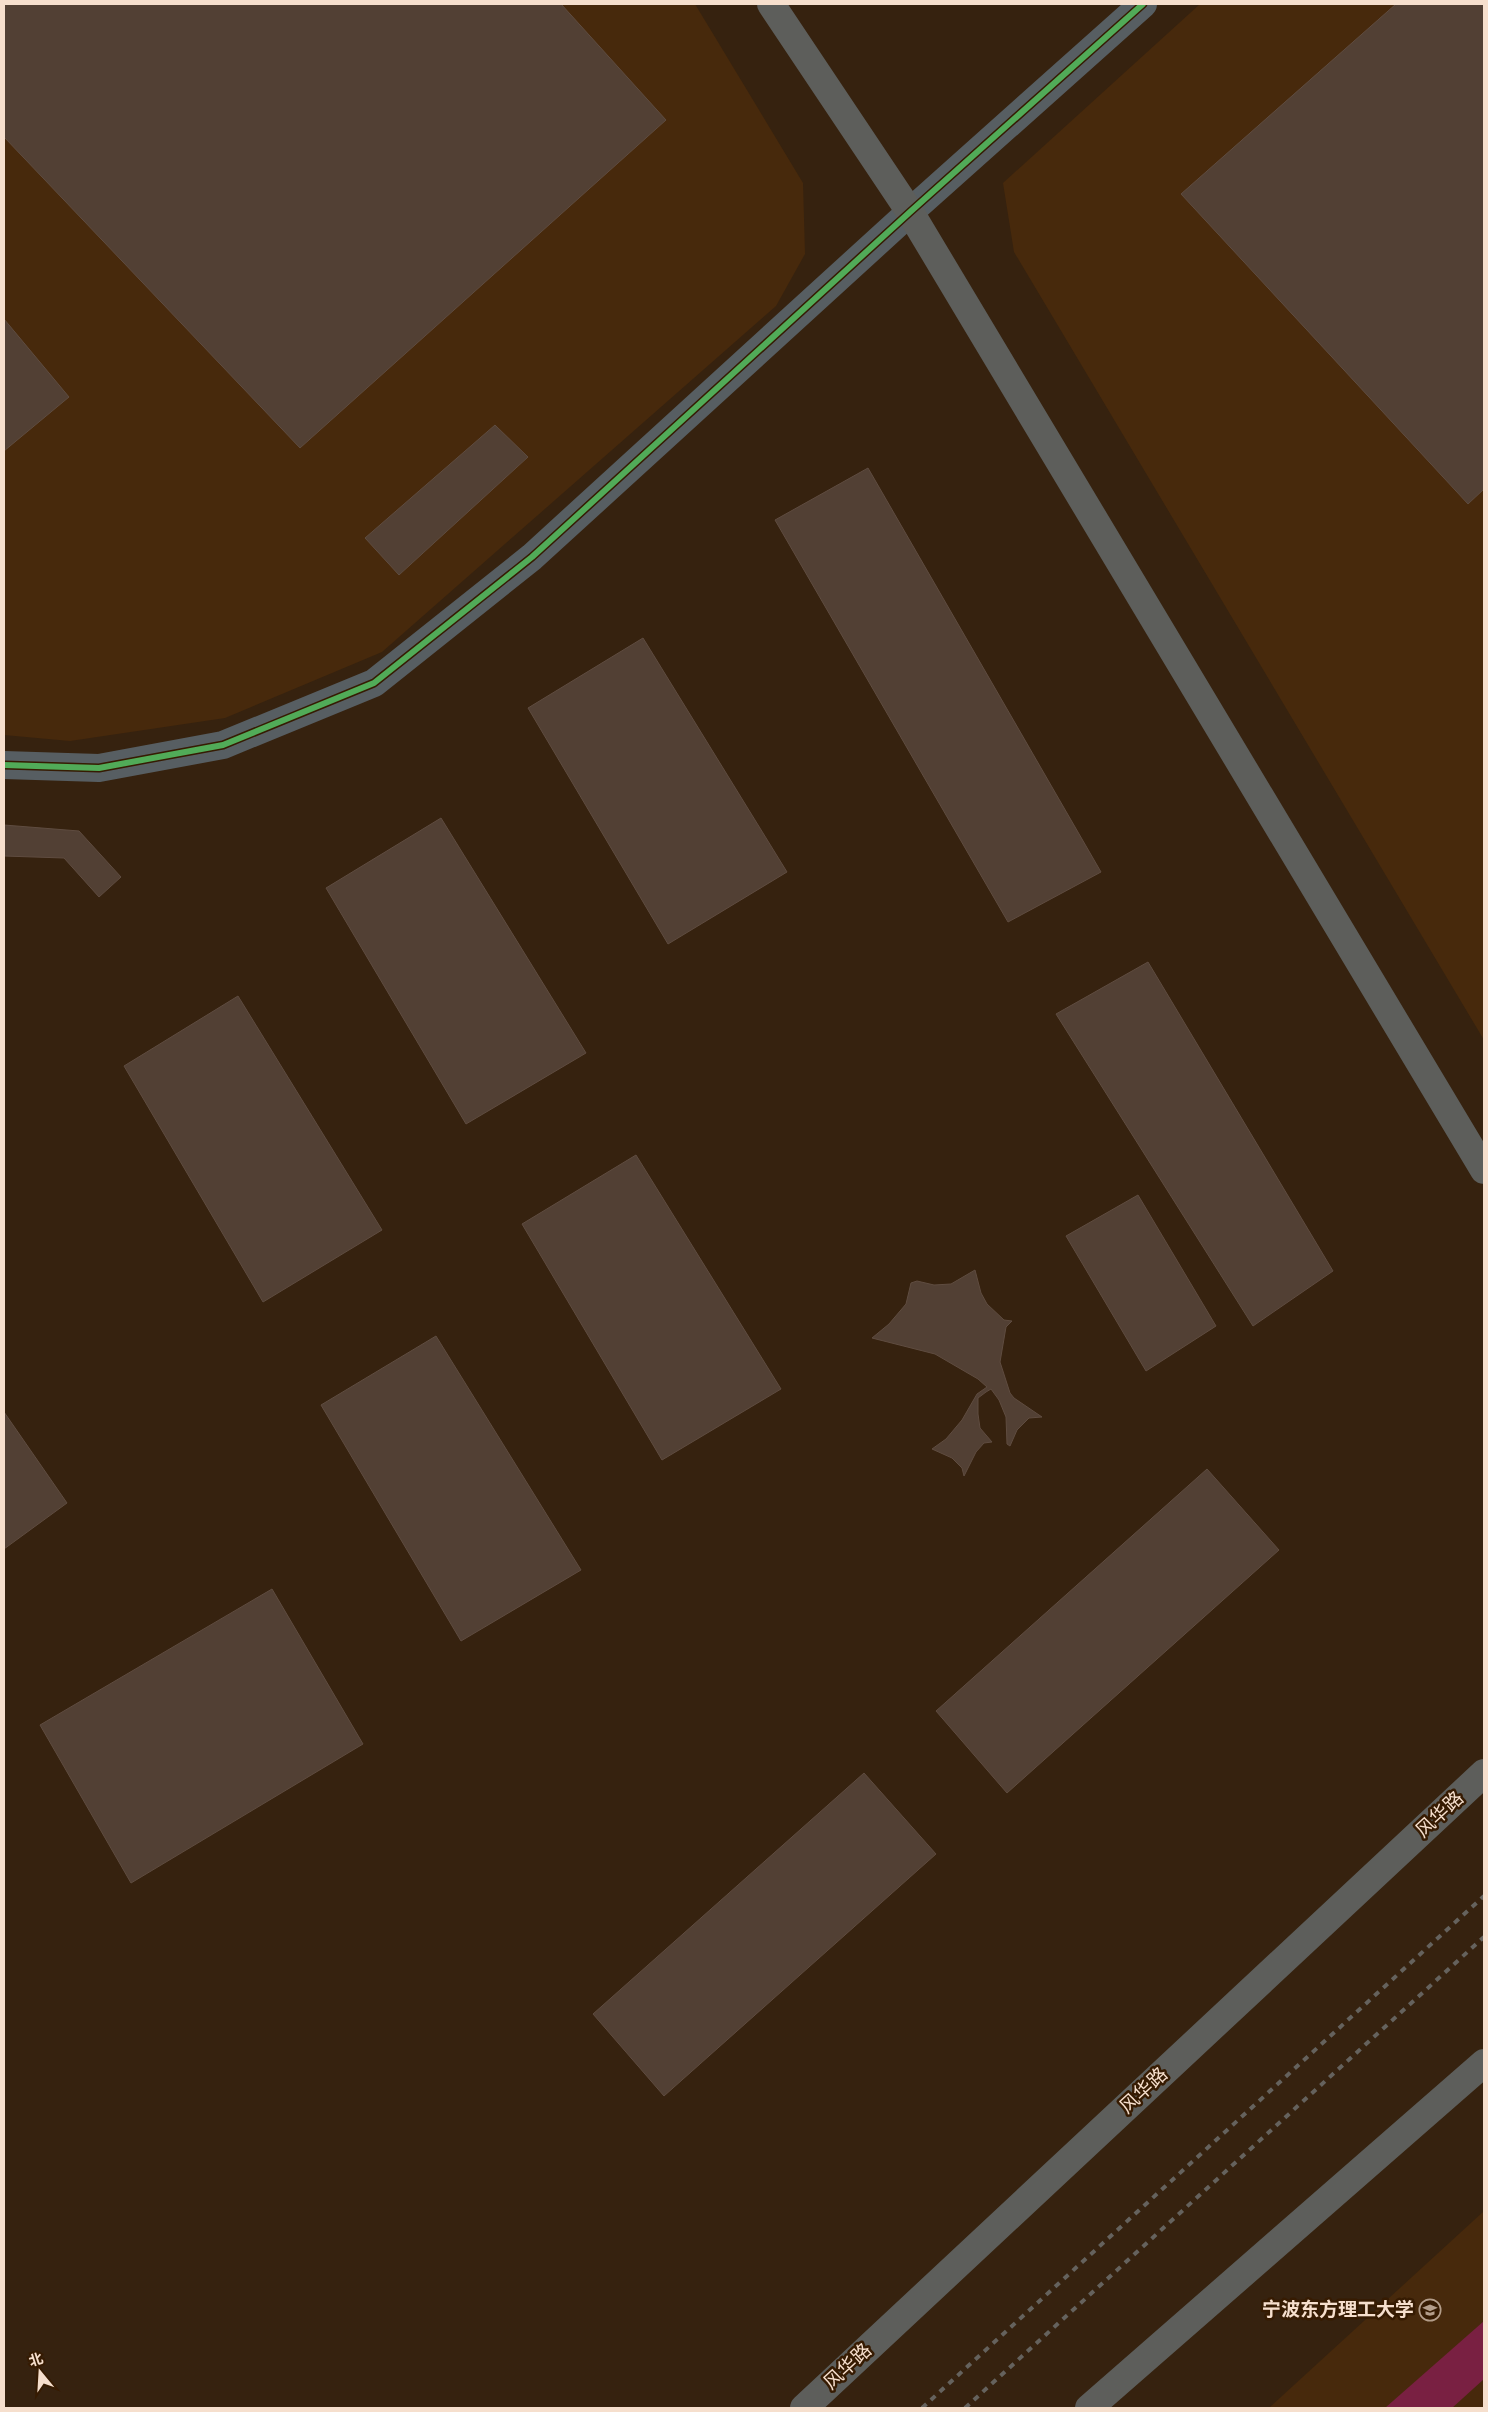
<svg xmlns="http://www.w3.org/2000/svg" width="1488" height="2412" viewBox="0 0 1488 2412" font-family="'Alegreya Sans','Noto Sans SC',sans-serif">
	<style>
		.built { fill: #47290c }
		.water { fill: #792042 }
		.building { fill: #524034; stroke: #5f4c40 }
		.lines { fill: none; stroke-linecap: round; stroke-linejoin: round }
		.minor { stroke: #575e62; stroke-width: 28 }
		.major { stroke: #5d5e5b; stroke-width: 28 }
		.rail { stroke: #65625d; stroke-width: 4; stroke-dasharray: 6 6; stroke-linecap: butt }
		.cycleway-casing { stroke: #361b02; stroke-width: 9 }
		.cycleway { stroke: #51ab58; stroke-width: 6 }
		.labels { text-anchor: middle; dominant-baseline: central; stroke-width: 5; stroke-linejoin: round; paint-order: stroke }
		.street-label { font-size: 19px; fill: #f6dfcd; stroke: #361b02 }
		.poi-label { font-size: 19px; font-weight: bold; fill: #f6dfcd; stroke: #361b02; text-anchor: end }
	</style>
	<rect width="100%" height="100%" fill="#36220f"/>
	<g class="built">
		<polygon points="4,4 695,4 803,183 805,254 776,306 382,652 225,718 70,741 4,735"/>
		<polygon points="1200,4 1484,4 1484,1040 1014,252 1003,183"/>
		<polygon points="1484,2211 1484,2408 1269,2408"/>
	</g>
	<polygon class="water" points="1484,2321 1484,2379 1452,2408 1385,2408"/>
	<g class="building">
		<polygon points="4,4 561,4 666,120 300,448 4,137"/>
		<polygon points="1396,4 1484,4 1484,489 1468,504 1181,194"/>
		<polygon points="4,319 69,397 4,451"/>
		<polygon points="495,425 528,457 399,575 365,538"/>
		<polygon points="868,468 1101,872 1008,922 775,520"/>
		<polygon points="643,638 787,872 668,944 528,708"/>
		<polygon points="441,818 586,1053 466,1124 326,888"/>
		<polygon points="4,825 79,831 121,877 99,897 64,858 4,856"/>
		<polygon points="1148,962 1333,1271 1253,1326 1056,1014"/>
		<polygon points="238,996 382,1230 263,1302 124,1066"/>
		<polygon points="636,1155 781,1389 662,1460 522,1224"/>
		<polygon points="1138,1195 1216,1326 1146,1371 1066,1236"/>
		<polygon points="975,1270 981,1293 987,1304 1004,1320 1012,1321 1006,1327 1000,1362 1010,1393 1014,1398 1042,1417 1029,1418 1017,1430 1010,1446 1007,1444 1006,1417 999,1400 991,1389 986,1392 978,1398 978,1414 980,1428 992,1442 984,1443 976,1452 964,1476 962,1468 952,1458 932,1449 946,1439 962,1420 977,1394 987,1387 978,1379 935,1354 872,1338 889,1324 906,1304 911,1283 917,1281 934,1285 951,1284"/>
		<polygon points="436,1336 581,1570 461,1641 321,1405"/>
		<polygon points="4,1412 67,1503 4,1549"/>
		<polygon points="1207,1469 1279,1550 1007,1793 936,1711"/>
		<polygon points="272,1589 363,1744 131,1883 40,1725"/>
		<polygon points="864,1773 936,1854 664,2096 593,2014"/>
	</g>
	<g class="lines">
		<polyline class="minor" points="4,765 99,768 223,745 374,683 532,557 910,212 1143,4"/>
		<g class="major">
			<polyline points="771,4 910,212 1484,1170"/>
			<polyline points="804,2408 1484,1773"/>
			<polyline points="1089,2408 1484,2063"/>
		</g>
		<g class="rail">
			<polyline points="922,2408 1484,1896"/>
			<polyline points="965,2408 1484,1937"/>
		</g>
		<g class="cycleway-casing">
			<polyline id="cycleway" points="4,765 99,768 223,745 374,683 532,557 910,212 1143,4"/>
		</g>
		<use href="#cycleway" class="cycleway"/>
	</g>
	<defs>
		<g id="university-ring" transform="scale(1.125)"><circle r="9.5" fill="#361b02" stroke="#b39d8a" stroke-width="1.5"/><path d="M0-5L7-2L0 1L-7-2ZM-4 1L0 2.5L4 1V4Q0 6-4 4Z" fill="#b39d8a"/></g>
	</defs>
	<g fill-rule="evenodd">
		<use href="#university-ring" x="1430" y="2310"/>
	</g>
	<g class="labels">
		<g class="street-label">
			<text transform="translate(1440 1815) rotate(-43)">风华路</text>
			<text transform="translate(1144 2091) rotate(-43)">风华路</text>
			<text transform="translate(848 2367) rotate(-43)">风华路</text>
		</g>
		<g class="poi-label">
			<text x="1414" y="2310">宁波东方理工大学</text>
		</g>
	</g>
	<rect width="1488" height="2412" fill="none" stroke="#f6dfcd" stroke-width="10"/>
	<g transform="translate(40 2372) rotate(342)" stroke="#361b02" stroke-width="4" paint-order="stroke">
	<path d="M0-4L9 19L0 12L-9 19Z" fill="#f6dfcd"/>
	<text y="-8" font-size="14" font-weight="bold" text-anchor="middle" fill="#f6dfcd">北</text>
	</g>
</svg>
